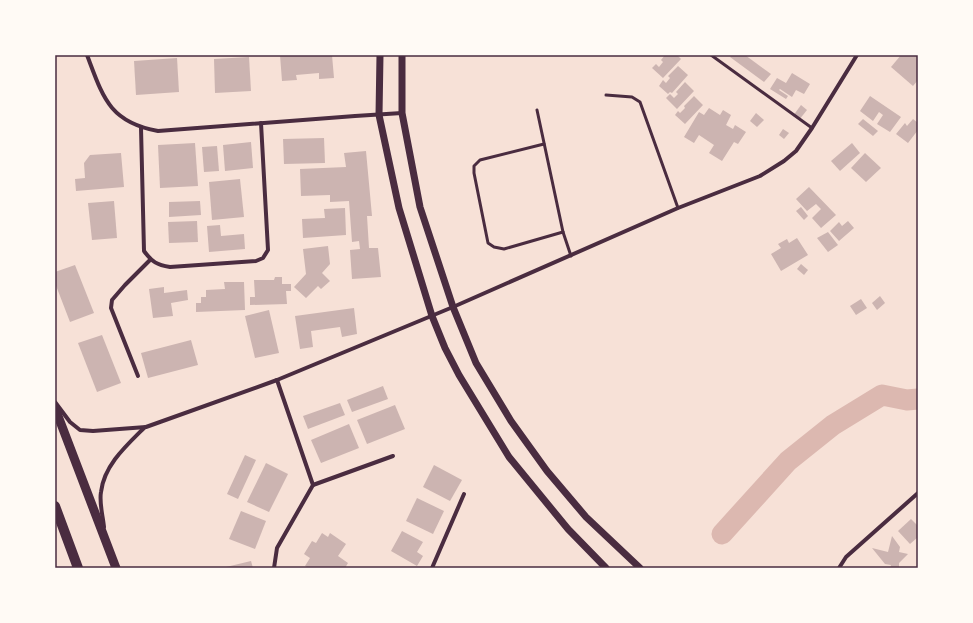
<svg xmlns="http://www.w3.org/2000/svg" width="973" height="623" viewBox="0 0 973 623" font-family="'Alegreya Sans',sans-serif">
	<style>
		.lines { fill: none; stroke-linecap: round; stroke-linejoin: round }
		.river { stroke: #dcb8b0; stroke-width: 21 }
		.building { fill: #ccb4b1 }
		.service { stroke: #4a2c40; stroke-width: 3 }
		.minor { stroke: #4a2c40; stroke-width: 4 }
		.tertiary { stroke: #4a2c40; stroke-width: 7 }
		.trunk { stroke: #4a2c40; stroke-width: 9 }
		.motorway { stroke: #4a2c40; stroke-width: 10 }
		.neatline { fill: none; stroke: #4a2c40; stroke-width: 1.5 }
	</style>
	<rect width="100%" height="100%" fill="#f7e1d7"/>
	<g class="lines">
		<polyline class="river" points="722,534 788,461 833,425 882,395 907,400 918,399"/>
	</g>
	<g class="building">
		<polygon points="280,55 332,55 334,78 319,79 319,73 296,75 297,80 282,81"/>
		<polygon points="665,55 677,55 681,59 663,78 652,68 656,64 659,67 663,62 661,60"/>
		<polygon points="732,55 745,55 771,74 764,82 730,57"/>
		<polygon points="901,55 918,56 918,80 913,86 891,67"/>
		<polygon points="249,57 251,91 215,93 214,59"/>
		<polygon points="177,58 179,92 136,95 134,61"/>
		<polygon points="678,66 688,75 672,93 670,92 668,94 659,86 663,80 666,83 670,78 668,76"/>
		<polygon points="792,73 810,84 804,94 796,90 792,97 780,89 779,90 788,96 786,99 770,89 777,78 786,83"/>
		<polygon points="685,82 694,91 677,109 666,98 670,94 674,98 678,94 676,92"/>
		<polygon points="694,96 703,105 685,124 675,115 678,111 680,113 685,108 684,106"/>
		<polygon points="870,96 901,117 890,132 877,124 883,115 879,112 873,121 860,111"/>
		<polygon points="801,105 807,110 799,120 793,116"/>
		<polygon points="709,108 720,115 723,110 731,115 726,125 733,129 735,125 746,132 738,144 734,142 722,161 709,153 714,145 699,135 694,143 684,137 699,112 704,115"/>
		<polygon points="756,113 764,120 757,127 750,121"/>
		<polygon points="863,119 878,131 873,136 858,124"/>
		<polygon points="913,119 918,123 918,130 908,143 896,134 905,123 907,126"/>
		<polygon points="783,129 789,133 784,139 779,135"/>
		<polygon points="324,138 325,163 284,164 283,139"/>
		<polygon points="251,142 253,168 225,171 223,145"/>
		<polygon points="195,143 198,186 160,188 158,145"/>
		<polygon points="852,143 860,153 840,171 831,161"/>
		<polygon points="217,146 219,171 204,172 202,147"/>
		<polygon points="366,151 372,216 367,216 369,248 378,248 381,277 352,279 350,250 360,249 359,241 352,242 349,201 330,202 330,195 301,196 300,169 346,167 344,153"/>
		<polygon points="121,153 124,187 76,191 75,179 85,178 84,163 90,155"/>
		<polygon points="865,153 881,168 866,182 851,168"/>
		<polygon points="240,179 244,217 212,220 209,182"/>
		<polygon points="809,187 836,215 821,228 812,218 821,209 816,204 807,211 796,199"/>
		<polygon points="114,201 117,238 92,240 88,203"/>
		<polygon points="200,201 201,215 169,217 169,202"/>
		<polygon points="801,207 808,216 804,220 796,211"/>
		<polygon points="345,208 346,235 303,238 302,219 325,218 324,209"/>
		<polygon points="197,221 198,242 169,243 168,222"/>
		<polygon points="848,221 854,228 839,241 830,231 839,222 842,226"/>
		<polygon points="220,225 221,236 244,234 245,249 209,252 207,226"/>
		<polygon points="828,232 838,245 828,252 817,238"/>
		<polygon points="797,238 808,255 781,271 771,254 781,248 778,244 787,239 789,243"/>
		<polygon points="328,246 330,264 322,273 330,281 321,289 318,286 306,298 294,287 306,274 303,249"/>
		<polygon points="801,264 808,270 804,275 797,269"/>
		<polygon points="75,265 94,313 70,322 55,283 55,272"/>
		<polygon points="275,277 282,277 282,284 291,284 291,291 286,291 287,304 250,305 250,297 255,297 254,280 274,280"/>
		<polygon points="224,282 244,282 245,310 196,312 196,303 201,303 201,297 206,297 206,290 225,289"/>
		<polygon points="164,287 164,293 187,290 188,300 171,303 173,316 153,318 149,289"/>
		<polygon points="880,296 885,303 877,310 872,303"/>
		<polygon points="861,299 867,308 856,315 850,306"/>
		<polygon points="354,308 357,334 342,337 340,327 311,331 313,347 300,349 295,316"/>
		<polygon points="269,310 279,353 255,358 245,316"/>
		<polygon points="102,335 121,383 97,392 78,343"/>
		<polygon points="191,340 198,365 148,378 141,353"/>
		<polygon points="383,386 388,399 352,412 347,400"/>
		<polygon points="340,403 345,415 308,429 303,416"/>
		<polygon points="395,405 405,429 367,444 357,420"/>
		<polygon points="349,424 359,448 321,463 311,440"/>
		<polygon points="245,455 256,460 238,499 227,494"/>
		<polygon points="266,463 288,474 269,512 247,502"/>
		<polygon points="434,465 462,480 450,501 423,487"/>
		<polygon points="417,498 444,511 433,534 406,521"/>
		<polygon points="241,511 266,521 255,549 229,539"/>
		<polygon points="911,519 918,526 918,537 910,544 898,531"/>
		<polygon points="402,531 423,542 417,552 423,556 417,566 391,551"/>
		<polygon points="322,533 328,537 330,533 346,544 338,556 348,563 345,568 309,568 305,566 310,558 304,554 312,541 316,543"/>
		<polygon points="892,536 900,547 899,552 908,554 899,563 899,568 890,568 891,565 885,564 872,548 888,552"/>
		<polygon points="251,561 253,568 226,568 226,567"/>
	</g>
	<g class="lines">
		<g class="service">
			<polyline points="711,55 812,128"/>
			<polyline points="606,95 632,97 640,102 678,208"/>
			<polyline points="537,110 563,232 571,256"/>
			<polyline points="544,144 480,160 474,166 474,173 488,243 494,247 504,249 563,232"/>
		</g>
		<g class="minor">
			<path d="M87 55C103 97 109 122 158 131L355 116 402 113"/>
			<path d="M141 128 144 251C152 262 157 265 170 267L256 261 263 258 268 250 261 123"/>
			<polyline points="138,376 111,308 112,300 125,285 150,260"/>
			<polyline points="55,402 70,422 80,430 93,431 146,427 277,380 453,307 678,208 760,176 784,161 796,151 812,128 857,55"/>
			<polyline points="313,485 393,456"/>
			<path d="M104 527C103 516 99 503 101 492 104 465 127 445 145 427"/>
			<polyline points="274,568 277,548 313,485 277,380"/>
			<polyline points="432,568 464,494"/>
			<polyline points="839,568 846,557 918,493"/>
		</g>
		<g class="tertiary">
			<polyline points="380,55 379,115 399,208 432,316 445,348 459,375 509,457 568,529 606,568"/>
			<polyline points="402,55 402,113 420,207 453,307 476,363 511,421 547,471 586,517 640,568"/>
		</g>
		<polyline class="trunk" points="55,408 116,568"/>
		<polyline class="motorway" points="55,506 78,568"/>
	</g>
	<rect width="973" height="623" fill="none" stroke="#fffaf5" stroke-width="112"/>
	<rect x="56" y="56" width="861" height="511" class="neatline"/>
</svg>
